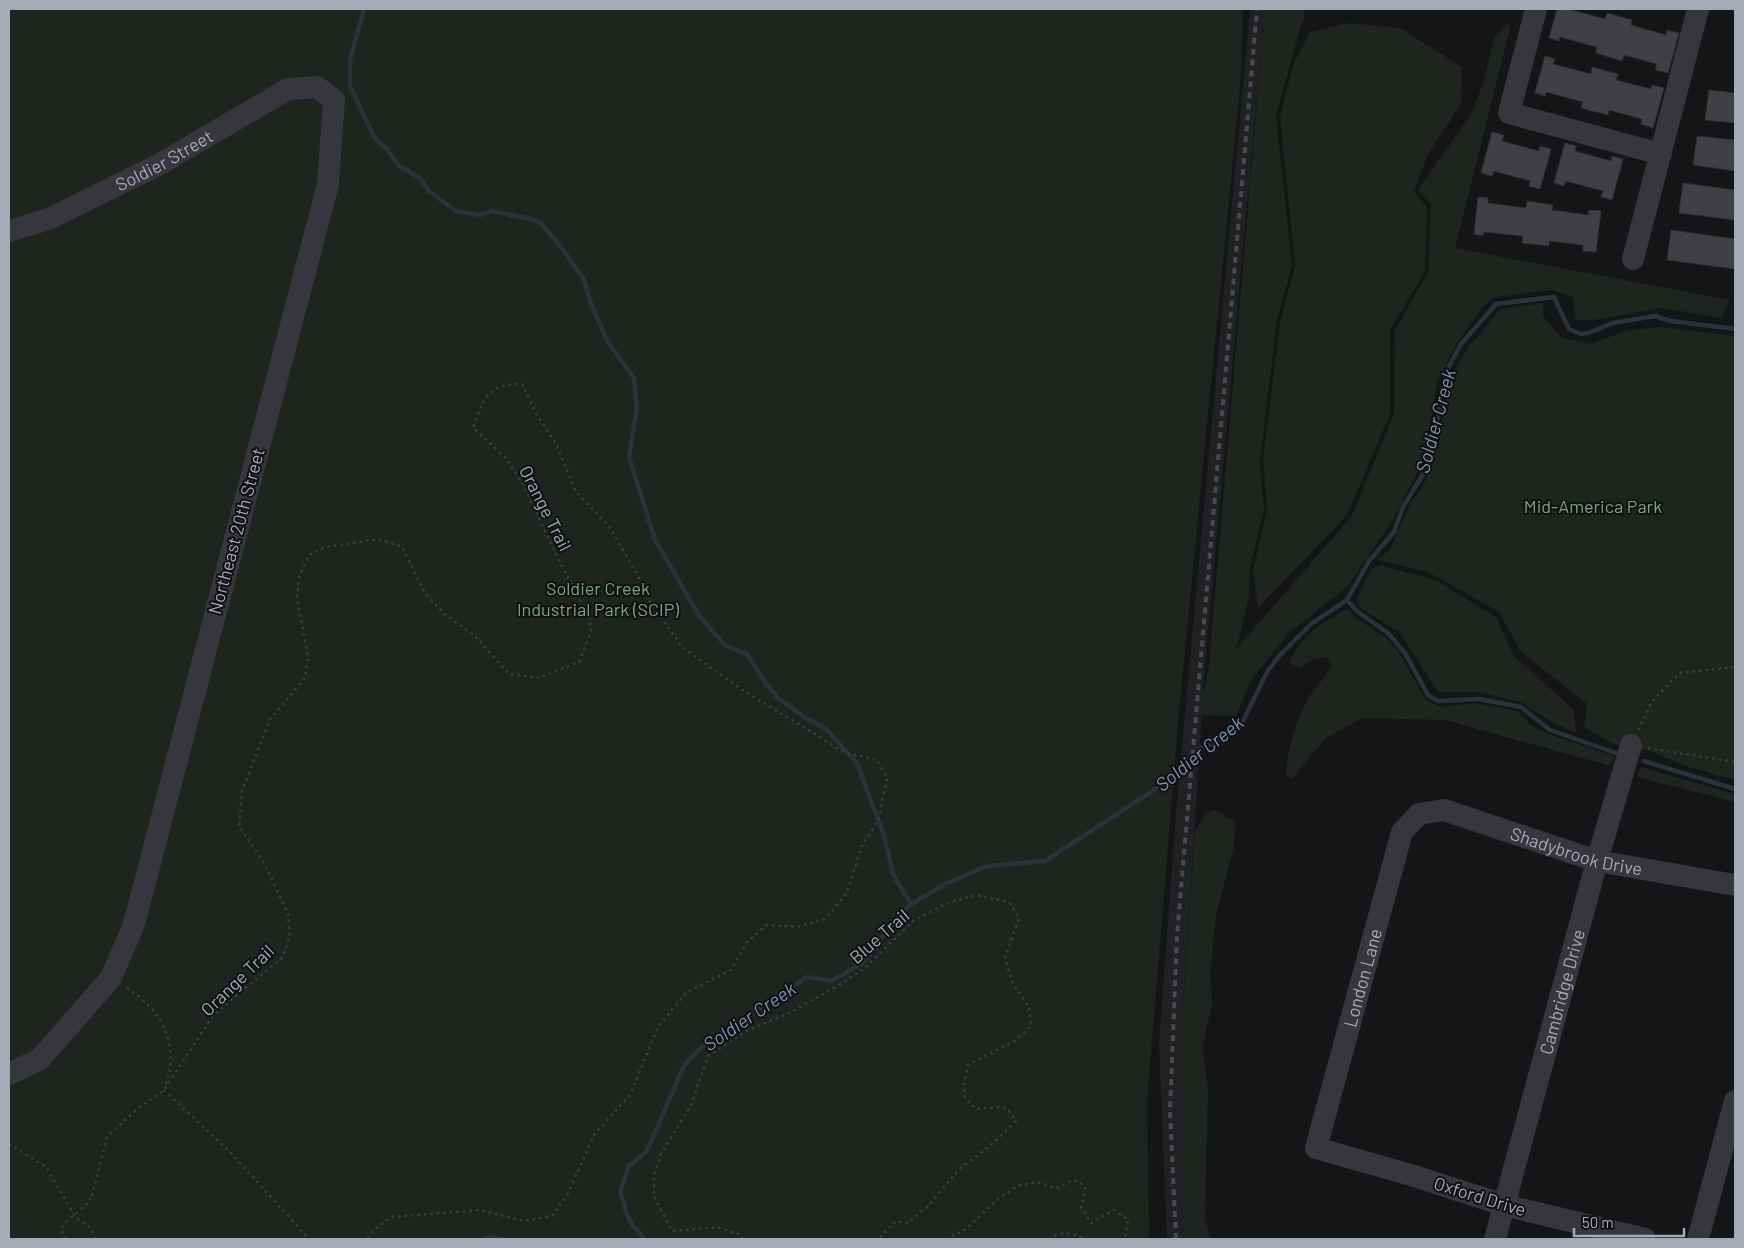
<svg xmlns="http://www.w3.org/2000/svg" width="1744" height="1248" viewBox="0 0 1744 1248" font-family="Barlow,sans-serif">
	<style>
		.built { fill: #212124 }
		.green { fill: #1d251e }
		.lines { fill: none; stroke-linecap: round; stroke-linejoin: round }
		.stream { stroke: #2a323b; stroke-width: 4.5 }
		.building { fill: #3f3f44; stroke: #2f2f33 }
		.path { stroke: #3c3d43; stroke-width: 2.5; stroke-dasharray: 2.5 4; stroke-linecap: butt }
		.minor { stroke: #36363c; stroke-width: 22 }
		.rail { stroke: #484a51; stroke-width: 4; stroke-dasharray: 6 5; stroke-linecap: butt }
		.path-bridge { stroke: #3c3d43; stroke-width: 2.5; stroke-dasharray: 2.5 4; stroke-linecap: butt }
		.labels { text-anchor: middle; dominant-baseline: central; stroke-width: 4; stroke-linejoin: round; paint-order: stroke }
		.street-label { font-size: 18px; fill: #a6aab7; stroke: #101012 }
		.park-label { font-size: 18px; fill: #7da382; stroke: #101012 }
		.water-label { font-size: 19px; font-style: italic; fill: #7c95b3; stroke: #101012 }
	</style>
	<rect width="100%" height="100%" fill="#151517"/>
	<polygon class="built" points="1250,9 1265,9 1205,664 1181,1037 1188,1239 1167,1239 1159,1043 1177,802"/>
	<g class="green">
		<polygon points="9,9 1243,9 1241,77 1179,711 1147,1101 1149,1239 9,1239"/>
		<polygon points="1265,9 1303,9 1305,17 1302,22 1276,115 1292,265 1277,321 1260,461 1264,510 1250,568 1249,595 1237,648 1351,517 1394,414 1395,330 1428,272 1431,205 1418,190 1470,116 1483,84 1495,36 1509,22 1509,32 1455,248 1730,300 1722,318 1662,308 1593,320 1576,320 1572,297 1552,290 1496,297 1483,307 1456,344 1437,383 1429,434 1417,473 1393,520 1347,587 1290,632 1275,650 1250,682 1236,716 1200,715 1209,664"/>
		<polygon points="1349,23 1400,28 1462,67 1461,104 1428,154 1414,191 1427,208 1425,271 1390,331 1390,414 1347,515 1258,608 1253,570 1267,509 1263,458 1280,322 1295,266 1280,117 1293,65 1310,32"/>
		<polygon points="1543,303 1543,316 1562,338 1591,344 1625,331 1658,327 1735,336 1735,780 1691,768 1650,751 1611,743 1584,727 1587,704 1521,652 1499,612 1428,572 1377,560 1390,549 1408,508 1426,480 1443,417 1452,374 1468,348 1500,309"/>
		<polygon points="1380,565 1436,580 1496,617 1514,656 1574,710 1576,732 1555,724 1520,702 1478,692 1438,692 1400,633 1359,607 1356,599 1371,569"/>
		<path d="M1347 609 1359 620 1386 638 1398 651 1426 700 1440 707 1475 703 1517 711 1531 725 1548 734 1615 756 1611 766 1445 720 1362 718 1325 739 1292 779 1287 776C1283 763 1298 717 1305 704 1312 689 1325 680 1332 665L1327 657 1314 659 1300 668 1289 663C1303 634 1320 624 1347 609Z"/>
		<polygon points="1640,767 1735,794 1735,802 1637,777"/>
		<polygon points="1216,810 1235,822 1234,847 1216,915 1210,972 1212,1005 1202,1047 1208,1088 1205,1219 1210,1239 1188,1239 1181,1037 1195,832 1205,813"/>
	</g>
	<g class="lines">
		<g class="stream">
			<polyline points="364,9 350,60 350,86 374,137 388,150 398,165 420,178 430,192 456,211 481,215 492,211 535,220 541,223 564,251 584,280 591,304 608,342 634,378 637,409 629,457 655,540 700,617 726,646 747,654 764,681 778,698 804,717 825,728 857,763 884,836 893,874 911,904"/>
			<polyline points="1347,600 1358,612 1388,633 1405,653 1428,695 1438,701 1479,699 1521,707 1550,730 1616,753"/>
			<polyline points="1644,761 1735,789"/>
			<polyline points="484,1239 490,1237 502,1239"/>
			<path d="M644 1239C640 1231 633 1228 629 1219 624 1210 624 1201 620 1192L629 1166 647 1151 683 1068 690 1059 703 1046 807 977 831 981 863 963 892 924 911 904 945 884 987 866 1045 861 1157 788 1173 775 1200 748 1215 743 1233 731 1243 721 1267 672 1280 655 1311 624 1347 600 1369 561 1394 532 1403 507 1422 476 1434 437 1447 370 1461 344 1496 304 1554 297 1569 329 1581 334 1588 333 1613 323 1655 316 1671 321 1735 329"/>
		</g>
	</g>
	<g class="building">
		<polygon points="1557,9 1568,9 1605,19 1607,13 1632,20 1631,25 1666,35 1667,30 1679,33 1668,73 1655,70 1657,64 1624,55 1622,61 1596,53 1597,47 1560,37 1559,41 1549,38"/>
		<polygon points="1545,56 1555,59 1553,64 1591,74 1592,67 1618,74 1616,80 1651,89 1652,85 1664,88 1653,128 1641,124 1642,119 1609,110 1608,115 1581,108 1583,102 1546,92 1545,96 1535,93"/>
		<polygon points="1709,90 1735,93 1735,123 1705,120"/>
		<polygon points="1492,132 1504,135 1502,141 1539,151 1540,146 1551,149 1540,189 1529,186 1530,181 1494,171 1492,176 1481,173"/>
		<polygon points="1697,136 1735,140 1735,171 1693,165"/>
		<polygon points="1565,143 1576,146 1575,151 1611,161 1612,156 1623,159 1612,200 1601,197 1603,191 1566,181 1564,186 1554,183"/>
		<polygon points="1683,183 1735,190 1735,220 1679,213"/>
		<polygon points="1478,197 1488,198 1488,203 1526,208 1527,201 1553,205 1552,210 1588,215 1589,210 1601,211 1596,252 1583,251 1583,245 1549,241 1549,246 1522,243 1523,236 1484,232 1483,236 1474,234"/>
		<polygon points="1671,230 1735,239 1735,269 1667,260"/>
	</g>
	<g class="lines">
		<g class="path">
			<polyline points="1638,730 1652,702 1679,673 1735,667"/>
			<polyline points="1648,748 1735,762"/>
			<path d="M127 988C161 1009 180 1045 166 1084"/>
			<polyline points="164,1090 231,1153 309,1239"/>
			<polyline points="9,1144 46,1167 76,1218 91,1228 95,1239"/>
			<path d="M92 1196 107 1137 137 1109 164 1090 214 1014 282 958 290 936 288 914 263 861 239 826 242 791 270 719 305 678 308 658 297 598 299 577 309 555 326 547 378 539 402 547 424 591 443 613 474 635 509 674 539 678 579 662 591 631 589 616 560 563 523 484 505 457 473 428C484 399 486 384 522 384L537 415 556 444 576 492 609 526 638 576 649 600 682 647 741 689 844 752 877 760 887 778 879 818 861 848 847 893 825 919 797 927 767 925 747 942 731 970 687 992 658 1027 630 1095 594 1135 567 1195 552 1216 524 1221 480 1210 391 1217 374 1230 367 1239"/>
			<polyline points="66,1239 61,1230 66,1222"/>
			<polyline points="743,1239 741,1235 717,1227 672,1231 654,1197 654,1175 661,1154 691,1105 708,1056 746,1031 791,1012 839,985 864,969 913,921 943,905 975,895 1009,902 1019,918 1005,957 1012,982 1029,1007 1031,1026 1016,1040 968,1065 964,1084 965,1098 976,1109 999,1107 1007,1108 1016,1121 990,1146 959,1169 929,1205 908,1223 896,1221 878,1239"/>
			<polyline points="946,1239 966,1229 999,1198 1018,1186 1037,1182 1056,1188 1074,1180 1082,1184 1086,1190 1081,1207 1091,1223 1114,1210 1128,1219 1125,1239"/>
			<path d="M1049 1239C1060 1230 1072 1233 1085 1239"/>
		</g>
		<g class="minor">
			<polyline points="1536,9 1509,113 1661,154"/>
			<path id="s1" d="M9 231 49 219 160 164 288 89 317 87 334 100 328 184 134 924 111 978 40 1059 9 1074"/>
			<polyline points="1633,259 1698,9"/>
			<path id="s2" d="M1495 1239 1597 861 1631 745"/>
			<path id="s3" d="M1645 1239 1504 1205 1411 1175 1316 1148 1402 832 1419 814 1444 810 1597 861 1735 885"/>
			<polyline points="1698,1239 1735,1101"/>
		</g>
		<polyline class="rail" points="1176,1239 1170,1110 1177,935 1257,9"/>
		<polyline class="path-bridge" points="66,1222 86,1205 92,1196"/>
	</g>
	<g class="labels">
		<g class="street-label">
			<text stroke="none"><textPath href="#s1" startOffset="171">Soldier Street</textPath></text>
			<text transform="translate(546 508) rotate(63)">Orange Trail</text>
			<text transform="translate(236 531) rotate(-75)">Northeast 20th Street</text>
			<text stroke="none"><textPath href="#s3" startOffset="858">Shadybrook Drive</textPath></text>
			<text transform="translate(879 936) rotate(-41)">Blue Trail</text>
			<text stroke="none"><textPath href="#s3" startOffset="518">London Lane</textPath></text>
			<text transform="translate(237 980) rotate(-44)">Orange Trail</text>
			<text stroke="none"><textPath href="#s2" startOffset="256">Cambridge Drive</textPath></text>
			<text transform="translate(1480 1196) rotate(17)">Oxford Drive</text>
		</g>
		<g class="park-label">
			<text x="1593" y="506">Mid-America Park</text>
			<text x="598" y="588">Soldier Creek<tspan x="598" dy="21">Industrial Park (SCIP)</tspan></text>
		</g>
		<g class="water-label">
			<text transform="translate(1435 421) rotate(-75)">Soldier Creek</text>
			<text transform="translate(1199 753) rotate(-39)">Soldier Creek</text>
			<text transform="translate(749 1016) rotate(-34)">Soldier Creek</text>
		</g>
	</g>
	<rect width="1744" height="1248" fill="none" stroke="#a6aab7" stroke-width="20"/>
	<path d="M1574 1228v8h110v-8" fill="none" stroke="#a6aab7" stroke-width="2.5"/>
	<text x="1582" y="1228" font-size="15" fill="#a6aab7" stroke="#101012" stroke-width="4" paint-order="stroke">50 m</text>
</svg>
